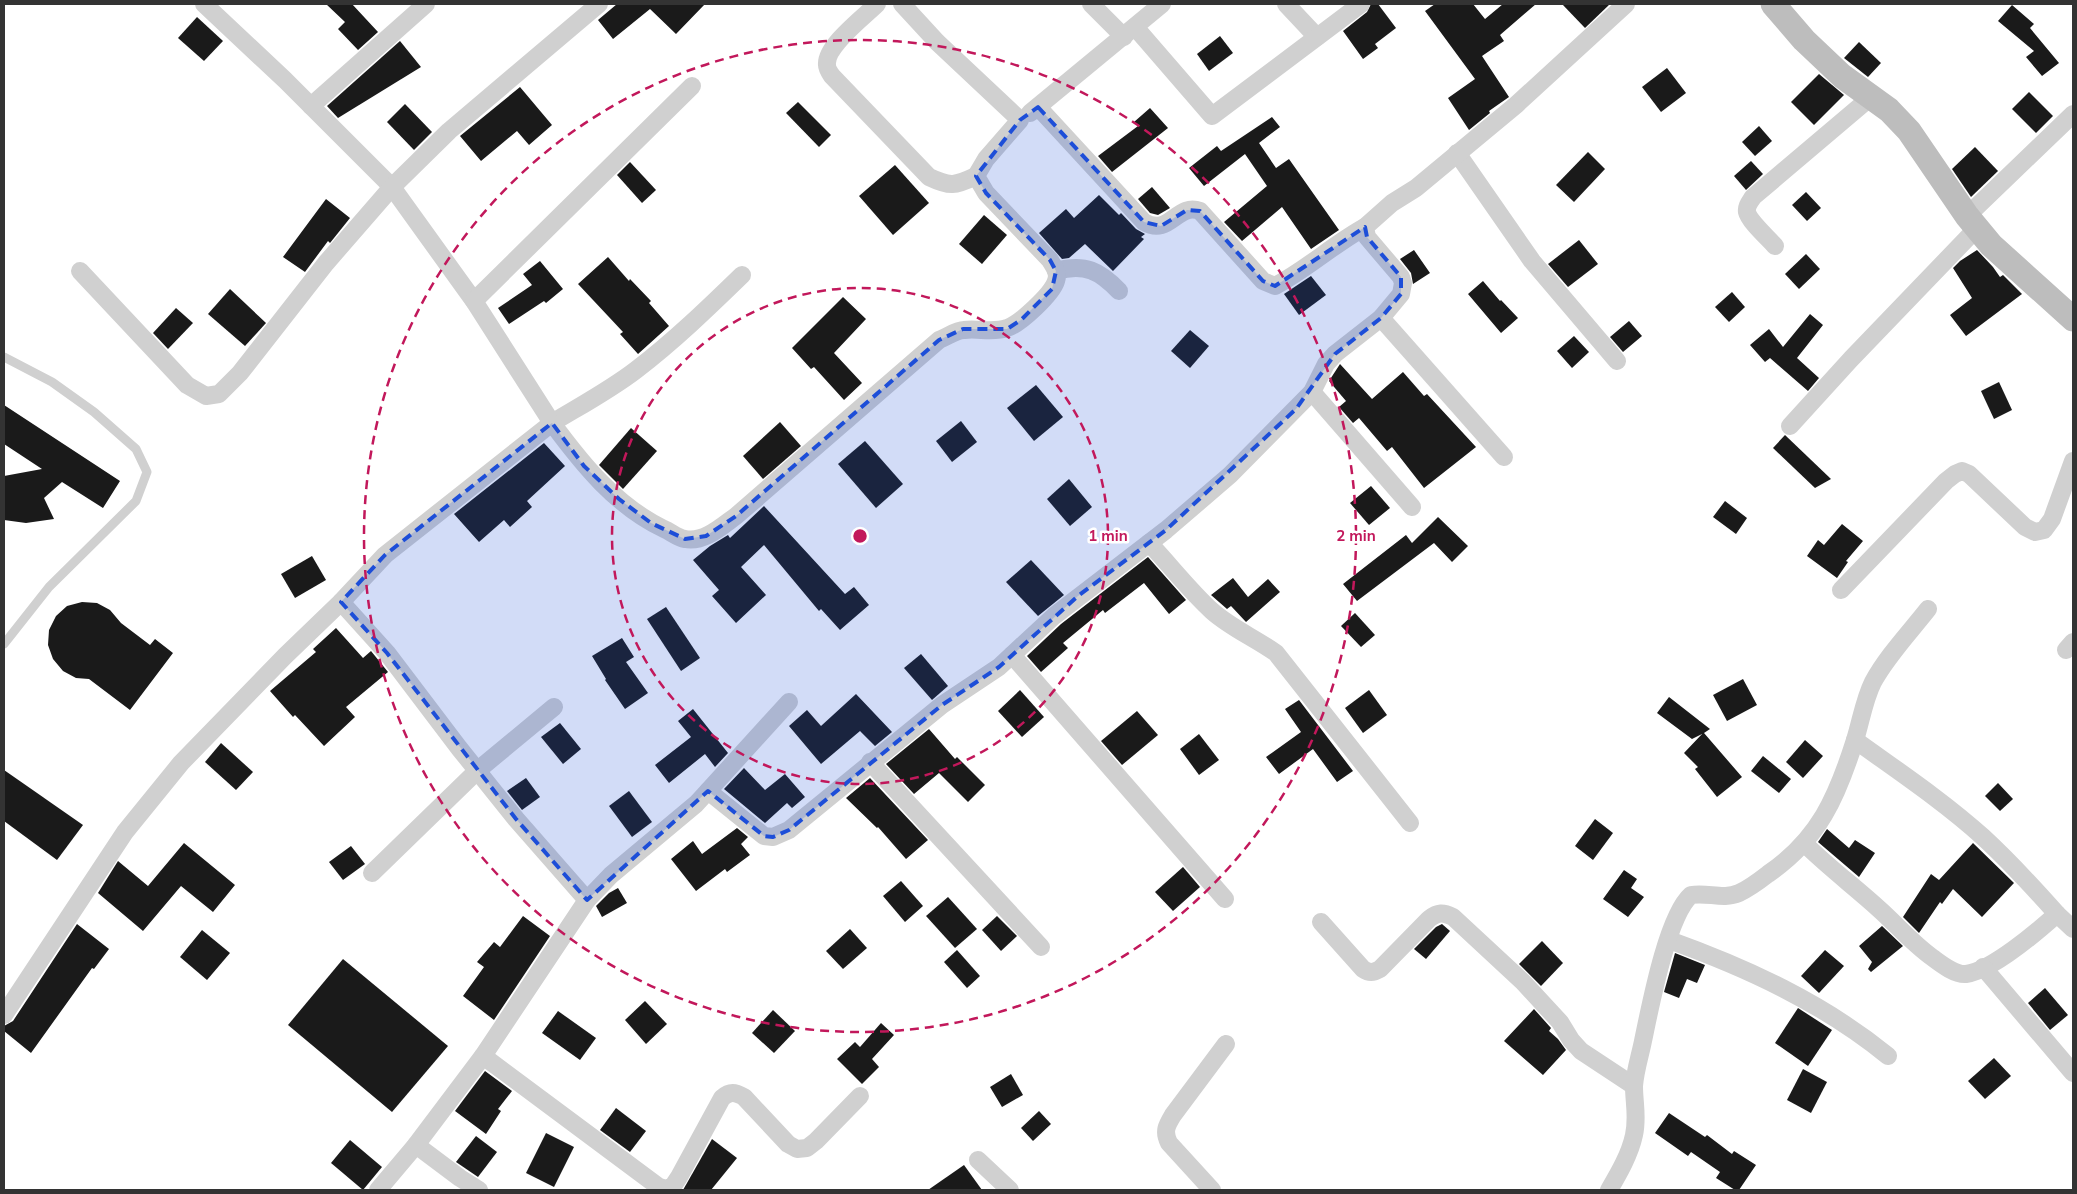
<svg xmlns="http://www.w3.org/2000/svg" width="2077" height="1194" viewBox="0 0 2077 1194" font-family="Mulish,sans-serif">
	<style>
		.building { fill: #1a1a1a }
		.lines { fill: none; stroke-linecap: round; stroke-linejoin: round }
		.lane { stroke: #d0d0d0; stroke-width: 9 }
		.street { stroke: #d0d0d0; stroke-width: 18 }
		.secondary { stroke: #bdbdbd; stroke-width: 25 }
		.marked { fill: #1d4ed8; fill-opacity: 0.2; stroke: #1d4ed8; stroke-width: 4; stroke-dasharray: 10 6; stroke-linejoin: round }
		.ring { fill: none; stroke: #c2185b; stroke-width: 2.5; stroke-dasharray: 9 6 }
		.centre { fill: #c2185b; stroke: #fff; stroke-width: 2.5 }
		.ring-label { font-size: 15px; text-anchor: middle; font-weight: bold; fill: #c2185b; stroke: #fff; stroke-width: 5; stroke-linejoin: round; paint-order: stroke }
	</style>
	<rect width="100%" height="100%" fill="#fff"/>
	<g class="building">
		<polygon points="326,4 352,4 378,32 358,50 338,29 345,22"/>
		<polygon points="617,4 705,4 676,34 650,9 613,39 598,20"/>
		<polygon points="1371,4 1378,4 1396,28 1375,44 1378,48 1363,59 1343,31 1367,12"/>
		<polygon points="1435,4 1473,4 1485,19 1503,4 1536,4 1500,35 1504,41 1482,56 1509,97 1489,111 1490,113 1469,130 1448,98 1475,79 1425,11"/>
		<polygon points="1562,4 1610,4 1585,28"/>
		<polygon points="2012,5 2034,24 2030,28 2059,63 2042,76 2026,57 2034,51 1998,21"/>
		<polygon points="197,17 223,41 204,61 178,38"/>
		<polygon points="1220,36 1233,53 1209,71 1197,54"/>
		<polygon points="400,41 421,67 338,118 327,106"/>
		<polygon points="1859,42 1881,63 1868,77 1844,58"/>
		<polygon points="1667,68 1686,93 1661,112 1642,87"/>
		<polygon points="1819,74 1844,95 1814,125 1791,102"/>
		<polygon points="520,87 552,125 529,145 517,131 481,161 460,136"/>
		<polygon points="2029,92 2053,116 2036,133 2012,109"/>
		<polygon points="798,102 831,135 819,147 786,113"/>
		<polygon points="405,104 432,132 414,150 387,122"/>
		<polygon points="1150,108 1168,128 1112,172 1098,156 1138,126 1134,122"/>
		<polygon points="1272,117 1280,127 1259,143 1276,168 1289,159 1339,230 1311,249 1282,207 1242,241 1224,222 1267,186 1245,154 1204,186 1189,168 1217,146 1221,151"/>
		<polygon points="1759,126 1772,141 1755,156 1742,142"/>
		<polygon points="1975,147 1998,171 1971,197 1952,169"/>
		<polygon points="1588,152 1605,169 1574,202 1556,185"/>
		<polygon points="1751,161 1763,174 1746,190 1734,176"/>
		<polygon points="630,162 656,190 642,203 617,175"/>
		<polygon points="895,165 929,203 893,235 859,196"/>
		<polygon points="1152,187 1170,208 1158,215 1150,213 1138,199"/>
		<polygon points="1806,192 1821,208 1807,221 1792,205"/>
		<polygon points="1099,195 1119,215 1121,213 1136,229 1145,234 1141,237 1144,239 1113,271 1085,244 1069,258 1062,259 1039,233 1066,209 1074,218"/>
		<polygon points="326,199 350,218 330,243 328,241 305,272 283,257"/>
		<polygon points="984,215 1007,235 982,264 959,244"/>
		<polygon points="1579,240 1598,264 1568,287 1548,264"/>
		<polygon points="1414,250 1430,273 1413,284 1411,273 1400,259"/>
		<polygon points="1977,250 1993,267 2000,277 2003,275 2022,294 1966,336 1950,315 1972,298 1953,268 1960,261"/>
		<polygon points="1806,254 1820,269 1799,289 1785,274"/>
		<polygon points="608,257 629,281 630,279 651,301 649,303 669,326 638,354 620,334 623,332 578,284"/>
		<polygon points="540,261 563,289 546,303 544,301 509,324 498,308 532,285 523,274"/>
		<polygon points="1311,276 1326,295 1299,315 1284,294"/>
		<polygon points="1483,281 1500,301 1501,300 1518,318 1501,333 1468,294"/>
		<polygon points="230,289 266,323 245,346 208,314"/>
		<polygon points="1732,292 1745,307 1729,322 1715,307"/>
		<polygon points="843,297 866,319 834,353 862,383 844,400 814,367 811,369 792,348"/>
		<polygon points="176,308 193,323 168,349 153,333"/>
		<polygon points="1810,314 1823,325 1797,358 1819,378 1808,391 1770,358 1765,362 1750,345 1769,329 1783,347"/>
		<polygon points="1629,321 1642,336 1623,352 1610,337"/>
		<polygon points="1190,330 1209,346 1190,368 1171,351"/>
		<polygon points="1574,336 1589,352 1572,368 1557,351"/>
		<polygon points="1340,364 1372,399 1403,372 1424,396 1427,394 1476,447 1424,488 1392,447 1387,451 1359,418 1353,423 1339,407 1346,401 1329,381"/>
		<polygon points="1999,382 2012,410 1994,419 1981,391"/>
		<polygon points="1036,385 1063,417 1034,441 1007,408"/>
		<polygon points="4,405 120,481 103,508 62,482 44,498 54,519 26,523 4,520 4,476 42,469 4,444"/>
		<polygon points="961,421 977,442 952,462 936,441"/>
		<polygon points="780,422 801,446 763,479 743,456"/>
		<polygon points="631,428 657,451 623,489 599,465"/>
		<polygon points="1785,435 1831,479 1815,488 1773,448"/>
		<polygon points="865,441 903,484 876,508 838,464"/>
		<polygon points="544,443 565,466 527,501 532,507 510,527 504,520 479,542 454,514"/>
		<polygon points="1069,479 1092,507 1070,526 1047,499"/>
		<polygon points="1371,486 1390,508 1369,525 1350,503"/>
		<polygon points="1725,501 1747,518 1736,534 1713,517"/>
		<polygon points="764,506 845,594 854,587 869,605 840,630 821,609 819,611 764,545 741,567 766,595 736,623 712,596 719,590 693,560 710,546 728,535 730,538"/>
		<polygon points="1438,517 1468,546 1452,562 1434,543 1357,601 1343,584 1406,535 1412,543"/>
		<polygon points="1842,524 1863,541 1846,561 1848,562 1837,578 1807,556 1818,540 1824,545"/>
		<polygon points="312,556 326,580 295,598 281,574"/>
		<polygon points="1148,557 1186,600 1169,614 1144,583 1105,613 1103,610 1063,643 1068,648 1041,672 1027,656 1061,624"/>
		<polygon points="1031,560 1064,595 1038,616 1006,582"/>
		<polygon points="1233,578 1248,597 1268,579 1280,592 1246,622 1231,606 1227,609 1211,595"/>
		<polygon points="82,602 97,603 110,610 121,623 150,645 155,639 173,653 130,710 89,679 76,678 63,671 53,659 48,645 49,630 56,616 67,606"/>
		<polygon points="666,607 700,658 681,671 647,619"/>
		<polygon points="1355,613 1375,635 1361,647 1341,626"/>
		<polygon points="336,628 363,658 371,651 388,672 346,707 355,717 324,746 295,715 293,717 270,691 316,652 313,649"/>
		<polygon points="622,638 634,657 626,662 648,693 625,709 605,680 606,679 592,656"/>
		<polygon points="921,654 948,686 932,700 904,668"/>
		<polygon points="1743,679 1757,705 1727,721 1713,695"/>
		<polygon points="1020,690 1044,717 1022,737 998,711"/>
		<polygon points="1369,690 1387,715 1363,733 1345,708"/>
		<polygon points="856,694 892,732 875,746 860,731 821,764 789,726 807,710 821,726"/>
		<polygon points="1669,697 1710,729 1704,733 1742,777 1717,797 1695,769 1698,767 1684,753 1702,734 1692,739 1657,713"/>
		<polygon points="1299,700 1353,771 1337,782 1313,749 1279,774 1266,757 1301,732 1285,709"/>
		<polygon points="693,709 728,753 715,767 705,754 669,783 655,765 691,737 678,721"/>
		<polygon points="1137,711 1158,735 1122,765 1101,741"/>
		<polygon points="560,723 581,749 563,764 541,737"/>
		<polygon points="929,729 955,759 957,757 985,785 968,802 939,773 914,794 886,764"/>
		<polygon points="1199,734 1219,760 1199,775 1180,749"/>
		<polygon points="1805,740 1823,756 1803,778 1786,762"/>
		<polygon points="221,743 253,772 236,790 205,762"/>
		<polygon points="1763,756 1791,779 1779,793 1751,771"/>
		<polygon points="744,768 765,790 785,774 805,797 792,808 787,803 765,823 724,789"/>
		<polygon points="4,770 83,825 57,860 4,821"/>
		<polygon points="526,778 540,797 522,810 507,791"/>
		<polygon points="870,778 928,840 906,859 878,827 877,828 846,798"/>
		<polygon points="1998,783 2013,799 2000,811 1985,796"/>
		<polygon points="629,791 652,822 632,837 609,806"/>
		<polygon points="1595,819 1613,833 1593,860 1575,846"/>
		<polygon points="737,828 748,837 741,844 750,855 727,872 725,869 696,891 671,859 693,841 702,854"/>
		<polygon points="1827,829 1849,848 1855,840 1875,853 1859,877 1818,842"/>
		<polygon points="184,843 235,885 213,912 181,886 143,931 98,893 118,861 148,886"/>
		<polygon points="1973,843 2014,883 1982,917 1953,889 1942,904 1940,902 1919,933 1903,917 1931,874 1939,880"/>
		<polygon points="351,846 365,864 343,880 329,862"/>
		<polygon points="1183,867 1200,887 1173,911 1155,892"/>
		<polygon points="1624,870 1637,879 1631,888 1644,897 1628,917 1603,899"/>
		<polygon points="901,881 923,906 905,922 883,896"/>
		<polygon points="618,888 627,903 602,917 596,906 609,893"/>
		<polygon points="948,897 977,929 955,948 926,916"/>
		<polygon points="523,916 550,936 494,1020 463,996 484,967 477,962 494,942 500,947"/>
		<polygon points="997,916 1017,936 1001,951 982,930"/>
		<polygon points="77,924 109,949 94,969 92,968 31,1053 4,1031 4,1026 13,1021"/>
		<polygon points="1442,924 1450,931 1426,959 1414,949 1436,927"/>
		<polygon points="1882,926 1903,946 1871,972 1868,969 1872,962 1859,946"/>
		<polygon points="850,929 867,948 843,969 826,951"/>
		<polygon points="202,930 230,953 207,980 180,957"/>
		<polygon points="1542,941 1563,963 1541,986 1519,964"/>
		<polygon points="957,950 980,976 967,988 944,962"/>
		<polygon points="1825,950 1844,966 1819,993 1801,976"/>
		<polygon points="1675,953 1705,965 1697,983 1687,979 1679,998 1664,992"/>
		<polygon points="343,959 448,1046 392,1112 288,1025"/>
		<polygon points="2045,988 2068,1015 2050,1030 2028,1003"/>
		<polygon points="645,1001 667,1024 646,1044 625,1020"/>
		<polygon points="1798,1008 1832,1030 1808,1066 1775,1043"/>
		<polygon points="1534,1009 1551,1028 1549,1031 1558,1039 1566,1050 1543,1075 1504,1041"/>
		<polygon points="773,1010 795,1031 774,1053 752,1033"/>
		<polygon points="558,1011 596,1038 580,1060 542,1033"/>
		<polygon points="881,1023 894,1035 872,1059 879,1067 862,1084 837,1059 855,1042 860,1047"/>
		<polygon points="1994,1058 2011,1076 1985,1099 1968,1081"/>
		<polygon points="1803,1069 1827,1082 1811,1113 1787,1100"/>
		<polygon points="485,1071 512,1091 498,1109 501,1111 486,1134 455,1111"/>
		<polygon points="1011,1074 1023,1095 1002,1107 990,1087"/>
		<polygon points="616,1108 646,1131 630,1152 600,1130"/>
		<polygon points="1039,1111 1051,1124 1033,1141 1021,1128"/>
		<polygon points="1669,1113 1705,1137 1707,1135 1732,1154 1734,1151 1756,1165 1739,1190 1735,1190 1716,1178 1720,1172 1691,1152 1688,1156 1655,1133"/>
		<polygon points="546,1133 574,1147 554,1187 526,1173"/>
		<polygon points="476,1136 497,1152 478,1177 456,1162"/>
		<polygon points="712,1139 737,1158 711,1190 683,1190"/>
		<polygon points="350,1140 382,1167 363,1190 331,1163"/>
		<polygon points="964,1165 982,1190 928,1190"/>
	</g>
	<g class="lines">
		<polyline class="lane" points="4,357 52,382 94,412 136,449 147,472 136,501 49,587 4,644"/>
		<g class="street">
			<path d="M204 4 285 80 392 187 474 301 552 423C580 406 610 390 636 370 674 341 708 308 742 275"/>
			<path d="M877 4C864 17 825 46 827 65 827 69 830 73 832 76L929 177C950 187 955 186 976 176"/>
			<polyline points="1091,4 1124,37"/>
			<polyline points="1286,4 1317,37"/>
			<polyline points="1135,27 1212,116 1361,4"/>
			<polyline points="311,106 426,4"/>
			<path d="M1038 107 1144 222C1170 237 1177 202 1200 211L1263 281 1275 286C1307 269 1334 244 1365 227"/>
			<polyline points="1030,113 1162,4"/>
			<polyline points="1457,153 1532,261 1617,361"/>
			<polyline points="1967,216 2073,114"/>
			<path d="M1775 246C1768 238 1749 221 1747 212 1746 206 1750 202 1753 197L1871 97"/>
			<polyline points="80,271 187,385 206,396 219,394 240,373 326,263 392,187 449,131 599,4"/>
			<path d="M1056 271C1085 263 1100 271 1119 291"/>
			<polyline points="474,301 692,86"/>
			<polyline points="1381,318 1504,457"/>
			<polyline points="1312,392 1412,507"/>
			<polyline points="1790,426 1851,359 1977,228"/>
			<path d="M1149 543C1170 565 1189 590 1212 611 1231 628 1255 638 1276 653L1410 823"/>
			<polyline points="1841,590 1946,481 1955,474 1962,471 1969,474 2025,527 2035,532 2044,530 2052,519 2073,461"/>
			<polyline points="341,602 387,653 459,748 516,819 587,900"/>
			<polyline points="2066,650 2073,642"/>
			<polyline points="1012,655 1225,899"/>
			<path d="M1855 740C1898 771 1943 801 1983 837 2009 861 2033 887 2057 914"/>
			<polyline points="870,762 1041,947"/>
			<polyline points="708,791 789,702"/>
			<path d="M1805 844C1828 867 1855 887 1879 909 1897 925 1913 944 1933 958 1941 964 1955 975 1966 974 1991 971 2038 931 2057 914L2073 929"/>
			<polyline points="372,873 478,770 554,707"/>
			<path d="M1321 922 1363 969C1369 973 1373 973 1380 969L1429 919C1438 912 1443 912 1453 917L1523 982 1560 1022 1571 1040 1581 1051 1634 1086"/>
			<path d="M1669 940C1747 968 1823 1003 1888 1056"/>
			<polyline points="1983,967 2073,1073"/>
			<path d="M4 1015 125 832 181 763 285 656 341 602 385 555 552 423C583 465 616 506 664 529 671 532 678 538 685 539 704 543 722 526 736 516L939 340C947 337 956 330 964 330 978 328 993 333 1007 328 1020 324 1052 294 1056 281 1059 273 1054 267 1050 260L986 193 976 176 986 159 1020 120 937 42 902 4"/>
			<path d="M483 1056 659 1187 666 1189 673 1186 679 1177 722 1098C730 1091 735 1092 744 1097L788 1144 797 1149 807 1148 816 1141 860 1096"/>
			<polyline points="416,1145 460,1178 479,1190"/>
			<polyline points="978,1160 1010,1190"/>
			<polyline points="378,1190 416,1145 483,1056 587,900 611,875 696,804 708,791 764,836 773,837 789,830 942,705 999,667 1054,616 1166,530 1230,475 1312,392 1326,364 1335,354 1381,318 1401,294 1403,283 1401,277 1367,237 1365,227 1392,203 1416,188 1516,105 1626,4"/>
			<path d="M1212 1190 1169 1143C1163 1131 1167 1125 1173 1115L1226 1044"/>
			<path d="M1609 1190C1619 1173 1630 1154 1634 1135 1638 1117 1634 1103 1634 1086 1635 1071 1640 1056 1643 1041 1650 1008 1667 916 1691 895 1708 892 1723 900 1739 893 1750 888 1759 881 1768 874 1819 839 1837 797 1855 740 1861 721 1864 700 1873 682 1887 656 1910 632 1928 609"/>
		</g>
		<polyline class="secondary" points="1773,4 1804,40 1842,76 1889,110 1909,131 1967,216 1991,245 2073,319"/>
	</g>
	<path class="marked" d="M1038 107 1144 222 1161 226 1187 210 1200 211 1263 281 1275 286 1365 227 1367 237 1401 277V294L1381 318 1335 354 1296 409 1166 530 1078 596 999 667 942 705 789 830 773 837 764 836 708 791 587 900 516 819 387 653 341 602 385 555 552 423 584 466 619 499 651 523 685 539 706 536 736 516 939 340 963 329H1007L1021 320 1052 289 1056 271 1050 260 986 193 976 176 1020 120Z"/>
	<g class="ring">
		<circle cx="860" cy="536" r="248"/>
		<circle cx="860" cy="536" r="496"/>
	</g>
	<circle cx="860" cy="536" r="8" class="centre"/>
	<g class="ring-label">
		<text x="1108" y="541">1 min</text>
		<text x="1356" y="541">2 min</text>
	</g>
	<rect width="2077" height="1194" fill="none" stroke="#333333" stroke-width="10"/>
</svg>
